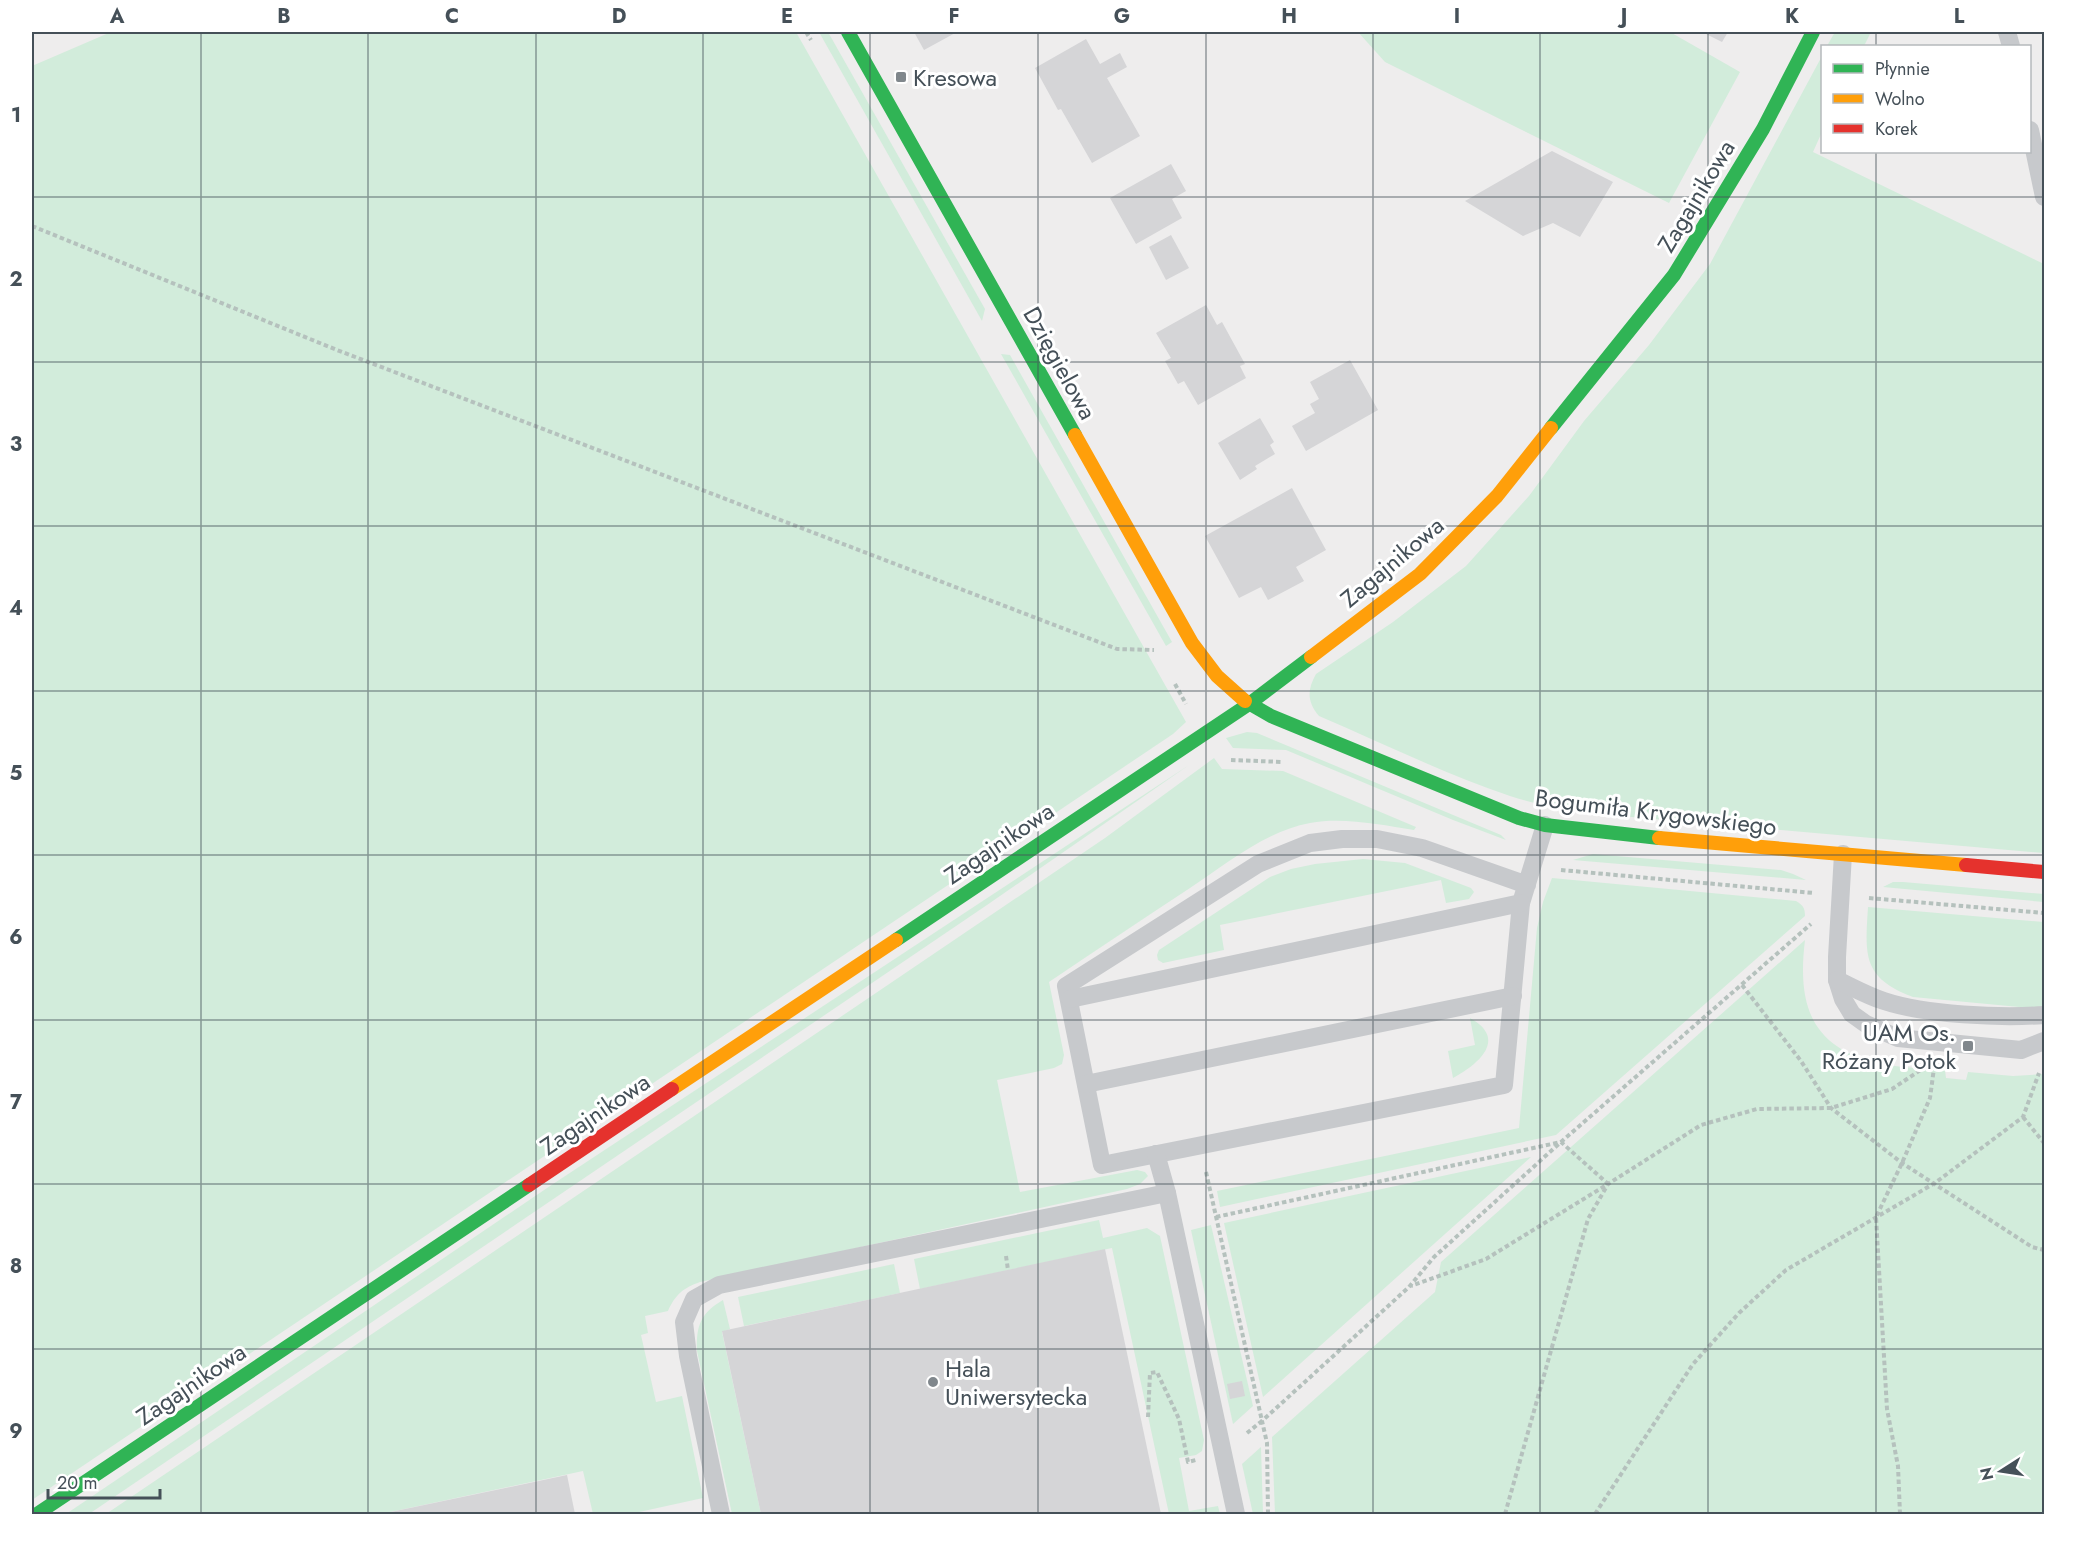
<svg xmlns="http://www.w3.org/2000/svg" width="2076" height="1546" viewBox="0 0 2076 1546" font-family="Jost,sans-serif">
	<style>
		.green { fill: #d2ecdb }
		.building { fill: #d5d5d7 }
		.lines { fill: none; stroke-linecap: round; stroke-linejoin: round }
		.path { stroke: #b5c1bd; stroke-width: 4; stroke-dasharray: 4.5 3; stroke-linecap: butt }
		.lane { stroke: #c7c9cc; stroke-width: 18 }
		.fast { stroke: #30b455; stroke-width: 14 }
		.slow { stroke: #ff9f0a; stroke-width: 14 }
		.jam { stroke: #e5322d; stroke-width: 14 }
		.grid { fill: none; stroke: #455058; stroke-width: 1.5; stroke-opacity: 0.55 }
		.poi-dot { fill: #80878c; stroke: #fff; stroke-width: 2 }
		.labels { text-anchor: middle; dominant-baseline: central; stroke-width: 6; stroke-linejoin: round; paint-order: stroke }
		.poi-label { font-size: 24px; fill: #455058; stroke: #fff; text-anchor: start }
		.street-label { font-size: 24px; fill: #455058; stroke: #fff }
		.neatline { fill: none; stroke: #455058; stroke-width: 2 }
		.grid-label { font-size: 20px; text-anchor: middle; font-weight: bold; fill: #455058 }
	</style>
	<rect width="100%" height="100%" fill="#eeeded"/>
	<g class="green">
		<polygon points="111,32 796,32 1186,722 1173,734 32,1500 32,66"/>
		<polygon points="819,32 828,32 985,309 982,321"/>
		<polygon points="1358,32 1670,32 1740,72 1669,203 1385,62"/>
		<polygon points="1835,32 1871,32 1864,46 1827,46"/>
		<path d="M1822 56V132L1813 152 2044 264V853L1586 813C1560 809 1535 804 1510 796 1445 774 1382 743 1319 716 1307 702 1307 690 1316 674L1393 622 1466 566 1529 496 1584 421 1649 345 1710 264Z"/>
		<polygon points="1001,354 1010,355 1172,642 1166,646"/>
		<polygon points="1247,732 1257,733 1501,835 1506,840 1453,820 1286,750 1233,748 1226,738"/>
		<path d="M1214 758 1222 769 1283 771 1416 827 1414 830C1381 825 1344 817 1310 823 1266 831 1226 864 1190 888 1143 919 1096 950 1049 982L1064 1055 1062 1064 1054 1068 997 1080 1020 1192 1137 1170 1145 1172 1148 1176 1140 1184 1127 1189 700 1282C683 1288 675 1295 668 1311L645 1316 648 1333 641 1335 656 1402 682 1396 703 1498 630 1514H593L583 1471 381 1514H106L1105 838Z"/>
		<polygon points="1189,765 987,905 89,1514 66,1514 550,1186"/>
		<polygon points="1593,854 1781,870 1793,874 1806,880 1573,860"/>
		<polygon points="1363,859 1405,863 1471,888 1474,892 1469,899 1446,903 1441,880 1220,925 1224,950 1163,963 1158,960 1157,955 1159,950 1270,877 1291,869 1315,864"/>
		<path d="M1552 878 1796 901C1803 905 1805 908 1805 916L1556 1135 1220 1207 1217 1191 1519 1128 1537 928 1543 902Z"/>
		<polygon points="1893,882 1903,882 2044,894 2044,902 1883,887"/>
		<path d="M1868 907 2044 922V1006L2030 1008 1913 997C1862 978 1865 955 1868 907Z"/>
		<path d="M1805 940C1797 1006 1811 1048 1881 1064 1902 1068 1924 1068 1945 1070L1946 1078 1966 1080 1968 1072 2013 1076 2044 1074V1514H1275L1272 1437 1435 1292 1441 1262Z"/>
		<path d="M1470 1018C1508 1039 1479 1064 1453 1078L1448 1051 1475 1045Z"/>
		<polygon points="1531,1157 1263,1397 1224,1223"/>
		<polygon points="1099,1220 1103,1238 1147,1228 1160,1236 1204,1440 1202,1451 1196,1455 1179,1458 1189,1511 1218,1506 1220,1514 1169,1514 1112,1248 920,1289 914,1259"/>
		<polygon points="1211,1225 1253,1406 1233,1424 1191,1230"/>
		<polygon points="894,1264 900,1293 744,1326 738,1297"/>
		<path d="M723 1300 730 1329 722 1332 761 1514H732L697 1351C696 1325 701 1313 723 1300Z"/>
		<polygon points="1261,1447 1263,1514 1253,1514 1242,1464"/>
	</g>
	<g class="building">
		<polygon points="914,32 957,32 924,50"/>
		<polygon points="1702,32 1728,32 1722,42"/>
		<polygon points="1086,39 1100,64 1120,53 1127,67 1107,78 1140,136 1092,163 1061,109 1058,110 1035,68"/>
		<polygon points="1552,151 1613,182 1580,237 1553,223 1523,236 1465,201"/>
		<polygon points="1171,164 1186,191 1172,199 1182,218 1136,244 1110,198"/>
		<polygon points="1171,235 1189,268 1166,280 1149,247"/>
		<polygon points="1206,305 1217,325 1222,322 1245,364 1240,366 1246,378 1198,405 1184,381 1178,384 1165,361 1171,358 1156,333"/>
		<polygon points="1350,360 1378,410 1306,451 1292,426 1315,413 1310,404 1319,399 1310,382"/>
		<polygon points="1260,418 1274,442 1270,445 1275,454 1255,466 1257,469 1240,480 1218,443"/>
		<polygon points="1292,488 1326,550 1296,567 1304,581 1268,600 1261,587 1239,598 1205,536"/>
		<polygon points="1105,1249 1161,1514 761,1514 722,1331"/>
		<polygon points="1242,1381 1245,1396 1230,1399 1227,1384"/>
		<polygon points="567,1475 575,1514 386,1514 386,1513"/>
	</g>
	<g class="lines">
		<g class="path">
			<polyline points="806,32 811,40"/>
			<polyline points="32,226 337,350 1117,649 1154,650"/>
			<polyline points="1175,684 1186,704"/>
			<polyline points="1231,760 1283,762"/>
			<polyline points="1561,870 1814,893"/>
			<polyline points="1869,898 2044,913"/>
			<polyline points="1742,985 1801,1061 1831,1108 1902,1163 2032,1247 2044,1250"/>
			<polyline points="2023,1117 2044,1143"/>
			<polyline points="1206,1172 1262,1421 1247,1433"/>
			<polyline points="1216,1217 1561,1142 1608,1184 1486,1259 1411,1286"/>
			<polyline points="1006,1256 1008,1270"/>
			<polyline points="1148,1417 1150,1373 1157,1372 1179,1419 1188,1462 1196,1460"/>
			<polyline points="1268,1514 1267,1443 1262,1421 1409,1287 1434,1257 1561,1142 1811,924"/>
			<polyline points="1505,1514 1588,1219 1608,1184 1701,1125 1757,1109 1831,1108 1892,1089 1922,1069"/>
			<polyline points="1595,1514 1693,1364 1739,1313 1786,1270 1935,1183 2023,1117 2039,1073"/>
			<polyline points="1900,1514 1898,1466 1887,1409 1876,1217 1902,1163 1930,1098 1934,1068"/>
		</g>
		<g class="lane">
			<polyline points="2007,32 2011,46"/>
			<polyline points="2030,130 2044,197"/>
			<polyline points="1843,854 1837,957 1837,980 1843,999 1852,1014 1866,1024 1898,1038 2021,1050 2044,1041"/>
			<polyline points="1527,885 1422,848 1377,839 1342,839 1310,843 1258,864 1066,986 1102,1165 1504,1085 1521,903 1545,825"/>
			<path d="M1837 980C1852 987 1868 996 1884 1001 1926 1015 2000 1018 2044 1015"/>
			<polyline points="1070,999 1521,903"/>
			<polyline points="1086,1084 1513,996"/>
			<polyline points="1156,1154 1167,1193 1236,1514"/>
			<polyline points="721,1514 688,1356 684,1322 694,1299 719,1285 1167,1193"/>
		</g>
		<g class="fast">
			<polyline points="848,32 1075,435"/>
			<polyline points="1551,428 1674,275 1763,129 1813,32"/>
			<polyline points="1245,701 1271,716 1519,818 1545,825 1659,838"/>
			<polyline points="896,940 1249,704 1311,657"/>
			<polyline points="37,1514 529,1185"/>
		</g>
		<g class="slow">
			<polyline points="1075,435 1192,643 1217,676 1245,701"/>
			<polyline points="1311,657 1420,574 1497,496 1551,428"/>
			<polyline points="1659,838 1966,865"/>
			<polyline points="672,1089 896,940"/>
		</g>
		<g class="jam">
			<polyline points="1966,865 2044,872"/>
			<polyline points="529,1185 672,1089"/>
		</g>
	</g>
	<path class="grid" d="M201 32V1514M368 32V1514M536 32V1514M703 32V1514M870 32V1514M1038 32V1514M1206 32V1514M1373 32V1514M1540 32V1514M1708 32V1514M1876 32V46M1876 152V1514M32 197H2044M32 362H2044M32 526H2044M32 691H2044M32 855H2044M32 1020H2044M32 1184H2044M32 1349H2044"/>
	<g class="poi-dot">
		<rect x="895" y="71" width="12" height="12" rx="3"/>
		<rect x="1962" y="1040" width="12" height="12" rx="3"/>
		<circle cx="933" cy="1382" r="6"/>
	</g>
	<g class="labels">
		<g class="poi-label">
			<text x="913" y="77">Kresowa</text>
			<text x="1956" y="1032" text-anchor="end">UAM Os.<tspan x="1956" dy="28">Różany Potok</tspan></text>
			<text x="945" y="1368">Hala<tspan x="945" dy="28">Uniwersytecka</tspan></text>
		</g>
		<g class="street-label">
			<text transform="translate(1696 196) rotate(-59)">Zagajnikowa</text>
			<text transform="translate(1060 363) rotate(61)">Dzięgielowa</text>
			<text transform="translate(1392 562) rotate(-40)">Zagajnikowa</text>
			<text transform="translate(1656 812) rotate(7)">Bogumiła Krygowskiego</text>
			<text transform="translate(999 843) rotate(-34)">Zagajnikowa</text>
			<text transform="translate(595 1114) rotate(-34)">Zagajnikowa</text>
			<text transform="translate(191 1384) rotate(-34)">Zagajnikowa</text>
		</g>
	</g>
	<rect width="2076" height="1546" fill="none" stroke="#ffffff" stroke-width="66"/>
	<rect x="1821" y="45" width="210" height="108" fill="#ffffff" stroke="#b5b9bc" stroke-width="1.5"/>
	<rect x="1833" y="64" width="30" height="9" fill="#30b455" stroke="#b5b9bc" stroke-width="1.5"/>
	<text x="1875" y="75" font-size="18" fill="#455058">Płynnie</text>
	<rect x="1833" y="94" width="30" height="9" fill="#ff9f0a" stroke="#b5b9bc" stroke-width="1.5"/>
	<text x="1875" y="105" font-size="18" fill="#455058">Wolno</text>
	<rect x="1833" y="124" width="30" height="9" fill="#e5322d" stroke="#b5b9bc" stroke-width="1.5"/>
	<text x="1875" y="135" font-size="18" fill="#455058">Korek</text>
	<g transform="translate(2001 1471) rotate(258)" stroke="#ffffff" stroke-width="4.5" paint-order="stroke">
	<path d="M0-4.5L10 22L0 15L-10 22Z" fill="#455058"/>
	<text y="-9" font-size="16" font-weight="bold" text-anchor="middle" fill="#455058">N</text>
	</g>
	<path d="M48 1489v9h112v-9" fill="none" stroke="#455058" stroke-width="3"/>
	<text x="57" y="1489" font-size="18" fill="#455058" stroke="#ffffff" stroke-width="4.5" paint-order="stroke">20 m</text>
	<rect x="33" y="33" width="2010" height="1480" class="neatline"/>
	<g class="grid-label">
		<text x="117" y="23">A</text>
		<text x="284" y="23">B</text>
		<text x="452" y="23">C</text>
		<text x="619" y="23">D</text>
		<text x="787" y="23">E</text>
		<text x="954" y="23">F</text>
		<text x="1122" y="23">G</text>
		<text x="1289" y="23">H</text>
		<text x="1457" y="23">I</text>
		<text x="1624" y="23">J</text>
		<text x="1792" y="23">K</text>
		<text x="1959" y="23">L</text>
		<text x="16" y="122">1</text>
		<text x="16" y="286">2</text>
		<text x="16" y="451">3</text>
		<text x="16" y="615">4</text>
		<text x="16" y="780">5</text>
		<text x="16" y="944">6</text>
		<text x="16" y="1109">7</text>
		<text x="16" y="1273">8</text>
		<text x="16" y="1438">9</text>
	</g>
</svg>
